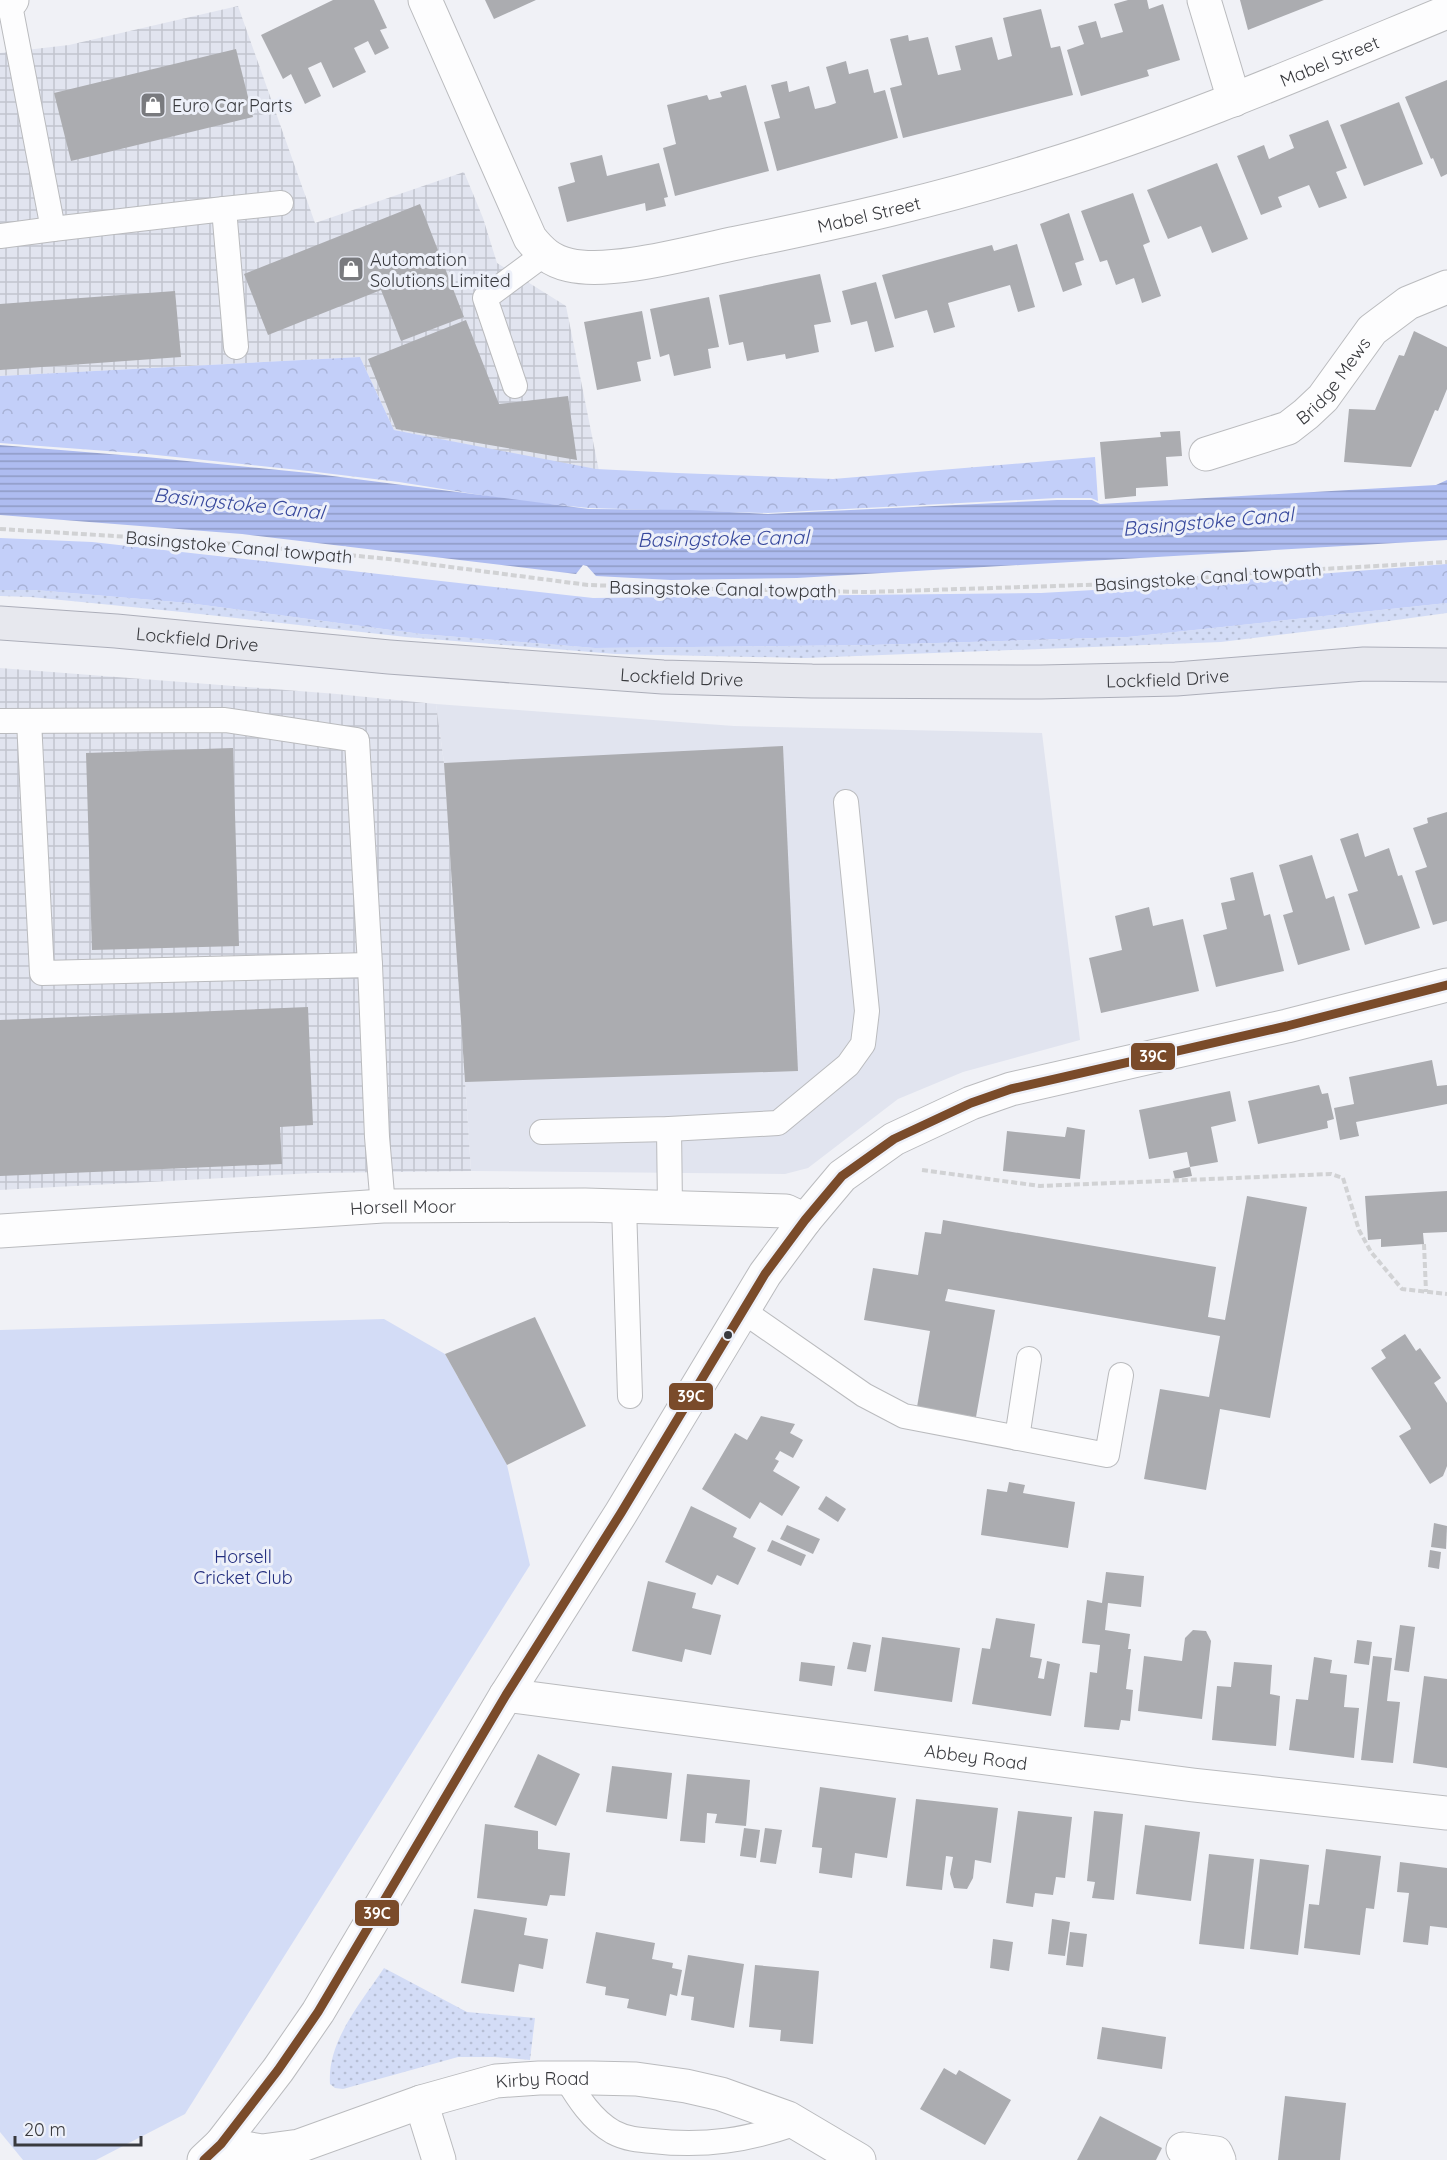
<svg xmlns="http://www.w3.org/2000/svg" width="1447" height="2160" viewBox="0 0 1447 2160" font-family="Quicksand,sans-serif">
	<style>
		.built { fill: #e1e4ef }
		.industrial { fill: url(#industrial-grid) }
		.grass { fill: url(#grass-dots) }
		.forest { fill: url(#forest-crowns) }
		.park { fill: #d3dcf6 }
		.water { fill: url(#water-rules) }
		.building { fill: #abacb0 }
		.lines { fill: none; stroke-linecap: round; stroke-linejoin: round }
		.service-casing { stroke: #babbbe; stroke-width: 26 }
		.minor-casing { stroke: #babbbe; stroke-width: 35 }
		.primary-casing { stroke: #acaeb9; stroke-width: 35 }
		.path { stroke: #d1d2d4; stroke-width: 4; stroke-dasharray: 6 3; stroke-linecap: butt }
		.service { stroke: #fdfdfe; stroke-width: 24 }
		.minor { stroke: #fdfdfe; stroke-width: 33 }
		.primary { stroke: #e7e8ee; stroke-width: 33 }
		.bus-1-casing { stroke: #edf0f9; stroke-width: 14 }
		.bus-1 { stroke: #7a4b2a; stroke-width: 9 }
		.bus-dot { fill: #393a3e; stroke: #edf0f9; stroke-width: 2 }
		.labels { text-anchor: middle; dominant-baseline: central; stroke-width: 6; stroke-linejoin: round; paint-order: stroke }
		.street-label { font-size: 18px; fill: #393a3e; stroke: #edf0f9 }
		.poi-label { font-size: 18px; fill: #393a3e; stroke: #edf0f9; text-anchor: start }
		.park-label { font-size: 18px; fill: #222d7e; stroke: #edf0f9 }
		.water-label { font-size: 20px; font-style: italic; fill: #38499d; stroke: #edf0f9 }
		.line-badge { stroke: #edf0f9; stroke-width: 2 }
		.badge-label { font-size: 16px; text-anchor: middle; font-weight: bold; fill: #fff }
	</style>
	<defs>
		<pattern id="industrial-grid" width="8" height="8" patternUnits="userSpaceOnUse" patternTransform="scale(1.5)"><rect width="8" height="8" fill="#e1e4ef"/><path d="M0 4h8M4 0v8" fill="none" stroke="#c2c4ce"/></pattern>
		<pattern id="grass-dots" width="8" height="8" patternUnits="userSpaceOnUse" patternTransform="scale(1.5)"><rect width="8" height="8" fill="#d3dcf6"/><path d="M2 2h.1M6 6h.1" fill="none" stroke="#b6bed4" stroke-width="1.8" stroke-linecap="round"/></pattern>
		<pattern id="forest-crowns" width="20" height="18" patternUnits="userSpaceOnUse" patternTransform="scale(1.5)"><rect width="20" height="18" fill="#c3cff9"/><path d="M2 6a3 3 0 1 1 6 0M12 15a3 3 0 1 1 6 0" fill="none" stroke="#a8b2d6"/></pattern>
		<pattern id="water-rules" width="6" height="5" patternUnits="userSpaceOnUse" patternTransform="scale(1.5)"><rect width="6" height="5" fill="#aebcf0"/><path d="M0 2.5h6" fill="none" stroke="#8f9ac4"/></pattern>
	</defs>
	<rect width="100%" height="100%" fill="#f0f1f6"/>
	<polygon class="built" points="436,704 734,726 1042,733 1080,1040 963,1072 898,1099 808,1168 785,1174 471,1171 444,763"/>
	<g class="industrial">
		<polygon points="238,6 315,223 464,172 483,218 497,263 566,306 599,471 394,430 360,357 0,376 0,53 69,45"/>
		<polygon points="0,668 337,694 436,704 444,763 471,1171 314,1173 0,1190"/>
	</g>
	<g class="grass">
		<polygon points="0,590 35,590 188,603 421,634 595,648 872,645 1128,637 1447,603 1447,613 1360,625 1221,642 805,658 615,654 406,637 182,612 31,597 0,596"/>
		<path d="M384 1968 467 2012 535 2018 530 2060 495 2057H458L343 2089 335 2088 330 2084C327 2041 361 2003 384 1968Z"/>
	</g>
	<g class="forest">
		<polygon points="360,357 394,430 596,469 677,473 833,479 1095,457 1098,501 1091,498 1057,498 768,513 589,508 517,501 399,482 308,471 147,454 0,443 0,376"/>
		<polygon points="0,538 92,542 593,598 1041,593 1164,586 1447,564 1447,603 1128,637 872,645 595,648 421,634 188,603 35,590 0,590"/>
	</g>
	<polygon class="park" points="384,1319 445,1354 507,1465 530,1565 185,2114 96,2160 23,2160 0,2132 0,1330"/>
	<polygon class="water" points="0,445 146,457 309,473 589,509 690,510 768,514 1057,500 1092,500 1100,504 1436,485 1447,480 1447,540 797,578 671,580 596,576 587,566 583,565 576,574 242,534 0,515"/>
	<g class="building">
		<polygon points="333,0 374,0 387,28 380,30 389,48 375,55 368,41 354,48 366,72 333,88 321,62 308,68 321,96 305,104 291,74 283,79 261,35"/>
		<polygon points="485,0 536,0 494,19"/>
		<polygon points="1128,0 1147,0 1149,9 1163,4 1180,60 1147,70 1149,76 1081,96 1067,50 1084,44 1078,26 1096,21 1101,38 1123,32 1114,4"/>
		<polygon points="1240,0 1324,0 1248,30"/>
		<polygon points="1041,9 1051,48 1060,46 1073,95 903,138 890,88 902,85 890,39 908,35 909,41 928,37 938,75 961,70 955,46 992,37 998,60 1012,56 1003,18"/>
		<polygon points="236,49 253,117 71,161 54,93"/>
		<polygon points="846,61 849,74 868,69 874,93 885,90 898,138 777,171 764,122 780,118 771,85 787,81 789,92 809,86 815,109 828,106 836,103 826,67"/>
		<polygon points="1447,80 1447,174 1441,177 1433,158 1431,159 1405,97"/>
		<polygon points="746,85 769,171 675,196 663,148 676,144 667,105 707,95 709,100 722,97 720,92"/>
		<polygon points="1399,102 1423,164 1364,186 1340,125"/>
		<polygon points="1328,120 1347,168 1336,172 1347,198 1319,208 1309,185 1278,197 1282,207 1261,215 1237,156 1264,145 1269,159 1278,155 1294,148 1289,135"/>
		<polygon points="602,155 607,176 659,163 668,197 664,198 666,206 646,211 645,203 567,222 558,187 575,182 570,163"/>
		<polygon points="1217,163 1248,239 1212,253 1201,226 1168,239 1147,190"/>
		<polygon points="1133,193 1150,242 1143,245 1161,296 1142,303 1134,278 1116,285 1107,260 1100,262 1081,211"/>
		<polygon points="420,204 464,317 401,341 381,290 268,335 244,274"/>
		<polygon points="1069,213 1084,260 1075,263 1082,285 1063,292 1040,224"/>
		<polygon points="1017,244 1035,307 1018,312 1010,285 948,303 955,327 934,333 927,310 895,319 882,275 992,245 994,251"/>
		<polygon points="820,274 831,322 814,325 819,352 786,359 785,354 747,361 743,342 729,345 719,295"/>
		<polygon points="876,282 894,347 875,352 867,321 851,325 842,291"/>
		<polygon points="175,291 181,357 0,370 0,304"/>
		<polygon points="709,297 719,347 708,349 711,368 674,376 669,354 660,357 650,309"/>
		<polygon points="642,311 651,359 637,362 641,381 597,390 584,322"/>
		<polygon points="466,320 499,404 568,396 577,460 396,429 368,359"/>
		<polygon points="1414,331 1447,347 1447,389 1438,411 1435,410 1411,467 1344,462 1349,409 1375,410 1399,355 1404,356"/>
		<polygon points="1180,431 1182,456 1166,457 1168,486 1136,488 1136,496 1105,499 1100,442 1161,437 1160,432"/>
		<polygon points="783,746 798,1071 465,1082 444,763"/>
		<polygon points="233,748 239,946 92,950 86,753"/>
		<polygon points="1447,812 1447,921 1433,925 1415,871 1427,867 1413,828 1428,823 1427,818"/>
		<polygon points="1358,833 1365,857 1389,848 1398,876 1402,875 1420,928 1365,945 1348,894 1358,891 1340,839"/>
		<polygon points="1312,855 1326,899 1334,896 1350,950 1298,965 1283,915 1293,912 1279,865"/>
		<polygon points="1253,872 1264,916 1270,914 1284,971 1216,987 1203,935 1227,929 1221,903 1235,900 1230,878"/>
		<polygon points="1149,907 1153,926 1183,919 1199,991 1101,1013 1089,958 1122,950 1115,916"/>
		<polygon points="308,1007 313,1125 280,1127 282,1164 0,1176 0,1020"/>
		<polygon points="1432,1060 1437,1086 1447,1085 1447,1104 1356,1122 1359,1136 1340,1140 1334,1108 1354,1104 1349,1077"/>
		<polygon points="1319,1085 1322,1094 1328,1093 1334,1119 1327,1121 1328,1128 1258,1144 1248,1101"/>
		<polygon points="1230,1091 1236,1121 1211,1127 1218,1162 1190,1167 1187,1152 1149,1159 1139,1110"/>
		<polygon points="1067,1127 1085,1130 1080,1179 1003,1171 1007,1131 1065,1137"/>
		<polygon points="1190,1167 1192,1176 1175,1179 1173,1171"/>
		<polygon points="1447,1191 1447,1232 1423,1233 1424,1244 1381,1247 1381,1239 1368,1240 1365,1196"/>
		<polygon points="1247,1196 1307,1207 1270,1418 1220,1409 1206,1490 1144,1479 1160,1389 1209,1397 1220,1336 948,1289 945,1301 995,1310 976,1417 917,1407 930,1331 864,1320 873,1268 918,1275 925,1232 941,1234 943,1220 1216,1267 1208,1317 1225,1320"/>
		<polygon points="535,1317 586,1426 507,1465 445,1354"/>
		<polygon points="1405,1334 1416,1351 1420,1348 1441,1378 1434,1383 1447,1403 1447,1466 1443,1476 1430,1484 1399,1436 1411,1429 1410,1426 1371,1368 1386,1358 1381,1350"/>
		<polygon points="761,1416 795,1424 790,1433 803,1440 793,1458 780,1451 775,1459 779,1461 773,1471 800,1487 782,1516 760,1502 750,1519 702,1489 735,1433 747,1440"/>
		<polygon points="1009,1482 1025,1485 1023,1493 1075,1502 1068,1548 981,1535 987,1489 1007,1492"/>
		<polygon points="826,1496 846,1509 838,1522 818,1509"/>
		<polygon points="691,1506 737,1528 733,1537 756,1548 738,1585 717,1575 712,1585 665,1562"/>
		<polygon points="1434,1523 1447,1526 1446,1549 1431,1547"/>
		<polygon points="787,1525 820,1539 813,1554 780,1539"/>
		<polygon points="772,1540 806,1555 801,1566 767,1551"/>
		<polygon points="1430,1550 1441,1552 1439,1569 1428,1567"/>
		<polygon points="1106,1572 1144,1576 1141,1607 1108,1603 1105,1630 1130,1634 1128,1649 1131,1649 1126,1689 1133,1690 1130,1721 1121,1720 1119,1730 1084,1727 1090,1672 1097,1673 1100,1645 1082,1643 1087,1600 1102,1603"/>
		<polygon points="648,1581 696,1593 692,1608 721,1615 711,1655 685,1649 682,1662 632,1651"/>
		<polygon points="996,1618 1035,1624 1030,1657 1042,1659 1038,1678 1044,1679 1047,1661 1060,1664 1051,1716 972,1704 982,1648 990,1649"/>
		<polygon points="1400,1625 1415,1627 1409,1672 1394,1670"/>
		<polygon points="1193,1630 1206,1631 1211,1641 1202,1719 1138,1711 1144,1656 1182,1661 1185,1638"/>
		<polygon points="882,1637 960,1648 952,1702 874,1691"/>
		<polygon points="1357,1640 1372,1642 1369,1665 1354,1663"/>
		<polygon points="853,1642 871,1645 866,1672 847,1669"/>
		<polygon points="1373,1656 1392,1658 1387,1701 1400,1702 1393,1763 1361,1760"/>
		<polygon points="1314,1657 1332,1660 1330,1673 1347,1675 1344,1707 1359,1708 1354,1758 1289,1750 1296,1699 1308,1700"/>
		<polygon points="801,1662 835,1666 832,1686 799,1681"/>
		<polygon points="1234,1662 1272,1665 1270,1694 1280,1696 1276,1746 1212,1740 1217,1686 1231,1687"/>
		<polygon points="1424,1676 1447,1679 1447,1768 1413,1763"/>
		<polygon points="538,1754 580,1774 556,1826 514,1807"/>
		<polygon points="612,1766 672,1773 667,1819 606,1812"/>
		<polygon points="687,1774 750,1780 746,1826 715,1823 717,1814 707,1813 705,1843 680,1841"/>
		<polygon points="820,1787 896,1798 887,1858 855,1853 852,1878 819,1873 822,1848 812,1847"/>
		<polygon points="916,1799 998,1808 991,1863 975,1860 973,1878 967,1889 954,1888 950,1874 953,1857 946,1856 942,1890 906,1886"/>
		<polygon points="1018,1811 1072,1817 1065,1878 1056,1877 1053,1895 1035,1893 1033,1907 1006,1903"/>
		<polygon points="1094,1811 1123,1814 1114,1900 1092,1898 1095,1882 1087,1881"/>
		<polygon points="485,1824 538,1831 538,1849 570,1853 565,1896 550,1895 547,1906 477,1898"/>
		<polygon points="1145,1825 1200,1832 1191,1901 1136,1894"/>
		<polygon points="744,1828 760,1830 756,1858 740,1856"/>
		<polygon points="765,1828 782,1830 776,1864 760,1862"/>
		<polygon points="1326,1849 1381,1856 1374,1909 1366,1908 1360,1955 1304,1948 1309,1904 1319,1905"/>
		<polygon points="1209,1854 1254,1859 1244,1949 1199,1944"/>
		<polygon points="1260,1859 1309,1865 1298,1955 1250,1949"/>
		<polygon points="1400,1862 1447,1868 1447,1928 1430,1926 1428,1945 1403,1942 1409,1893 1397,1892"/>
		<polygon points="474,1909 527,1918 524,1935 548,1939 543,1969 519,1964 514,1992 461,1983"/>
		<polygon points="1052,1919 1070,1922 1065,1956 1048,1954"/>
		<polygon points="596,1932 655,1943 652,1959 673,1963 672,1968 682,1970 677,1996 670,1994 666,2016 627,2008 629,1999 605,1995 606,1987 586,1983"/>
		<polygon points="1070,1932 1087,1934 1083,1967 1066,1965"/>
		<polygon points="993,1939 1013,1942 1009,1971 990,1968"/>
		<polygon points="688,1955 744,1964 734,2028 691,2020 694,1997 681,1995"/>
		<polygon points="755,1965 819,1971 813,2044 780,2041 781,2030 749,2027"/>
		<polygon points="1102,2027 1166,2037 1162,2069 1097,2059"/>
		<polygon points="944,2068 956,2075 959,2070 1011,2100 985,2145 920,2109"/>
		<polygon points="1285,2096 1346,2103 1340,2160 1278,2160"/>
		<polygon points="1100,2116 1162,2148 1156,2160 1077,2160"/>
	</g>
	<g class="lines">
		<g class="service-casing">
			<g id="service">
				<polyline points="9,0 53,229 224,209 236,347"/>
				<polyline points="224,209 281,203"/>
				<polyline points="0,236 53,229"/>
				<polyline points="515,386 485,298 543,255"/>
				<polyline points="0,721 225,720 357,740 370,965 377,1137 383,1206"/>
				<polyline points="29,721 42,973 370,965"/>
				<polyline points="669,1129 670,1207"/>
				<polyline points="542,1132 669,1129 778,1123 848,1065 863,1044 867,1011 846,802"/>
				<polyline points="624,1206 630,1396"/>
				<polyline points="743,1311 864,1395 904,1416 1107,1455 1121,1375"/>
				<polyline points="1017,1438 1029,1359"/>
				<path d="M566 2078C578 2098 592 2120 613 2132 626 2139 639 2140 653 2141 705 2147 748 2140 797 2123"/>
			</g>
		</g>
		<g class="minor-casing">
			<g id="minor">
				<path id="s1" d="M425 0 530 238C541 252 551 261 569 265 612 275 692 252 737 243 840 222 943 199 1043 167 1181 125 1314 67 1447 12"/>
				<polyline points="1204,0 1234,100"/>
				<polyline points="0,1 12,0"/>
				<path id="s2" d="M1206 454 1288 428 1306 414 1323 398 1372 330 1408 303 1447 287"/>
				<path id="s3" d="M0 1231 383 1206 585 1205 786 1211 805 1220"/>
				<path id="s4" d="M506 1695 1193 1785 1447 1813"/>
				<polyline points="421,2102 439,2160"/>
				<path id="s5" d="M221 2144 262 2151 299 2146 421 2102 496 2081 539 2078H592L636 2079 686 2086 721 2094 788 2118 859 2160"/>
				<polyline points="1183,2149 1216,2153 1219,2160"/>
				<polyline points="204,2160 221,2144 278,2070 318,2012 506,1695 621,1513 765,1274 805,1220 842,1176 894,1139 971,1103 1011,1089 1287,1026 1447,985"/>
			</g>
		</g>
		<g class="primary-casing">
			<g id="primary">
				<path id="s6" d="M0 623 116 631 389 657 663 677 812 681 1041 682 1176 679 1364 664 1447 665"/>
			</g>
		</g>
		<g class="path">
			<polyline points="0,529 212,542 389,559 588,585 712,589 867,592 1148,583 1252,573 1447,562"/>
			<polyline points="922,1170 1040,1186 1331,1174 1343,1178 1359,1230 1371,1252 1402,1289 1447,1294"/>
			<polyline points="1424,1244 1426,1292"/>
		</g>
		<use href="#service" class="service"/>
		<use href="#minor" class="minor"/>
		<use href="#primary" class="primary"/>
		<g class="bus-1-casing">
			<polyline id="bus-1" points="204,2160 221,2144 278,2070 318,2012 506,1695 621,1513 765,1274 805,1220 842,1176 894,1139 971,1103 1011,1089 1287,1026 1447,985"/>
		</g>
		<use href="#bus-1" class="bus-1"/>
	</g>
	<defs>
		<g id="shop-square" transform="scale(1.35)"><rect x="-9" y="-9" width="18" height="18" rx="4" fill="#797a7e" stroke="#edf0f9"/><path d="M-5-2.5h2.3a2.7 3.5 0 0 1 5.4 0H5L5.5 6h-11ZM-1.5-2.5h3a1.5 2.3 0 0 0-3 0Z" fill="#fff"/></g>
	</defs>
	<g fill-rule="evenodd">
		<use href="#shop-square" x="153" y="105"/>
		<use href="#shop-square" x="351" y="269"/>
	</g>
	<circle class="bus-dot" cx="728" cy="1335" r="5"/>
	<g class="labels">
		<g class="street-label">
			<text stroke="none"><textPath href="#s1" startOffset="1100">Mabel Street</textPath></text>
			<text stroke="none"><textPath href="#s1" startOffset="614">Mabel Street</textPath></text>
			<text stroke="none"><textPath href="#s2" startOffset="152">Bridge Mews</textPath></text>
			<text transform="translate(239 547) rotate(5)">Basingstoke Canal towpath</text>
			<text transform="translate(1208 577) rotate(-4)">Basingstoke Canal towpath</text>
			<text transform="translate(723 589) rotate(1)">Basingstoke Canal towpath</text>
			<text stroke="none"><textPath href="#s6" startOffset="198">Lockfield Drive</textPath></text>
			<text stroke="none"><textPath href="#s6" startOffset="684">Lockfield Drive</textPath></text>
			<text stroke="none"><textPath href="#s6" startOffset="1170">Lockfield Drive</textPath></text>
			<text stroke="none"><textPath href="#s3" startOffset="404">Horsell Moor</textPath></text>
			<text stroke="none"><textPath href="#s4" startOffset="474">Abbey Road</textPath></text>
			<text stroke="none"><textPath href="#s5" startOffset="333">Kirby Road</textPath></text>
		</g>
		<g class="poi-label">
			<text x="172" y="105">Euro Car Parts</text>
			<text x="370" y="259">Automation<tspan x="370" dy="21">Solutions Limited</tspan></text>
		</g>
		<g class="park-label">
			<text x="243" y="1556">Horsell<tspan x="243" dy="21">Cricket Club</tspan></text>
		</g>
		<g class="water-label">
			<text transform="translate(239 503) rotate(6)">Basingstoke Canal</text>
			<text transform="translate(1208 521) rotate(-5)">Basingstoke Canal</text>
			<text transform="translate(723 538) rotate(-1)">Basingstoke Canal</text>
		</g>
	</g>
	<g class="line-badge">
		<rect x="1130" y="1042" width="46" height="29" rx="6" fill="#7a4b2a"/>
		<rect x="668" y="1382" width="46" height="29" rx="6" fill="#7a4b2a"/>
		<rect x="354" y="1899" width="46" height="28" rx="6" fill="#7a4b2a"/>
	</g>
	<g class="badge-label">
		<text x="1153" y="1062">39C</text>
		<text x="691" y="1402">39C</text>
		<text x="377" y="1919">39C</text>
	</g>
	<path d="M15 2136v9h126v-9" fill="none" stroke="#393a3e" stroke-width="3"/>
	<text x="24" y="2136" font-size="18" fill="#393a3e" stroke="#edf0f9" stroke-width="4.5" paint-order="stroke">20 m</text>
</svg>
